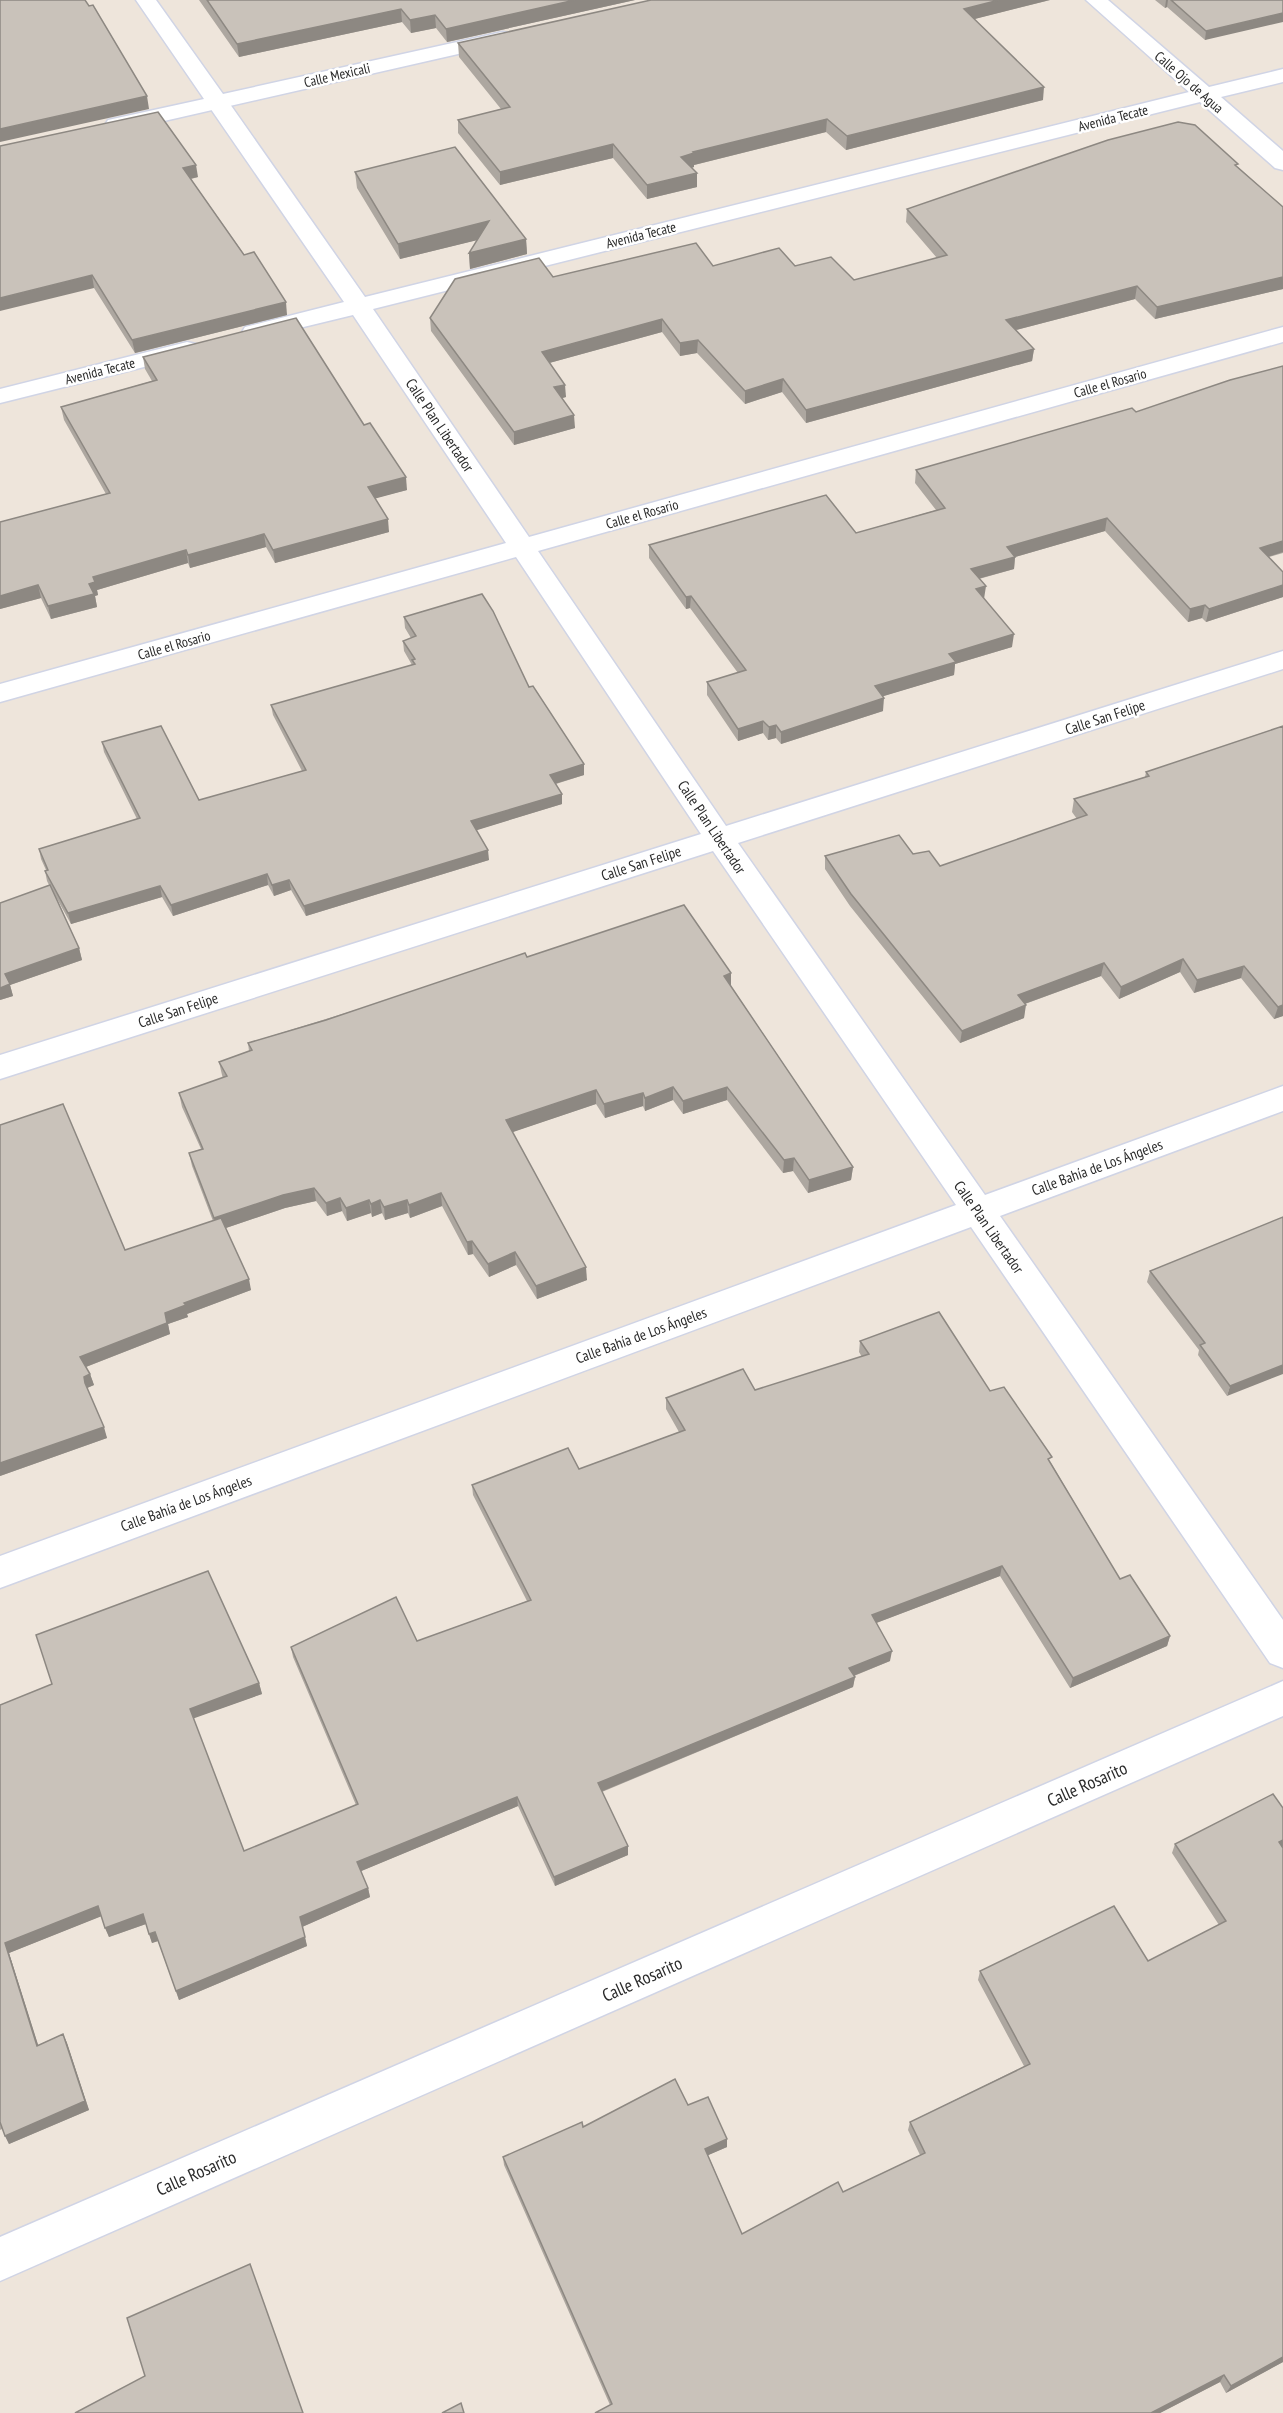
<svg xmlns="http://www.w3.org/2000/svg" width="1283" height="2413" viewBox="0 0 1283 2413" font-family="'PT Sans Narrow',sans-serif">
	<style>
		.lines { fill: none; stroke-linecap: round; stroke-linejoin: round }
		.minor-casing { stroke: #d0d4e5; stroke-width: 3 }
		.tertiary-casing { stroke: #d0d4e5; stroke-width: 3 }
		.minor { fill: #fff; fill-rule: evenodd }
		.tertiary { fill: #fff; fill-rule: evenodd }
		.wall { fill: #ada7a0 }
		.shaded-wall { fill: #8d8882 }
		.building { fill: #c9c2ba; stroke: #8d8882; stroke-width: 1.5 }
		.labels { text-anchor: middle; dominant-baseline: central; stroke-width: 5; stroke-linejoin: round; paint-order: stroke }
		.far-street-label { font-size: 14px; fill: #2a2a2a; stroke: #fff }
		.street-label { font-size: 15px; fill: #2a2a2a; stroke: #fff }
		.near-street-label { font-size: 18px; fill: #2a2a2a; stroke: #fff }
	</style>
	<rect width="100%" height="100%" fill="#eee5db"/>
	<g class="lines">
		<g class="minor-casing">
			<g id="minor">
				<polygon points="1086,0 1108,0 1209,87 1283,69 1283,82 1221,97 1283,151 1283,170 1275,168 1200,102 373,309 529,537 1283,327 1283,342 538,551 726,826 1283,651 1283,669 738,843 985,1195 1283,1086 1283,1111 1000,1216 1283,1620 1283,1668 1270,1663 971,1227 0,1588 0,1556 956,1205 713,851 0,1079 0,1055 701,834 516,557 0,702 0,684 506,543 353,315 254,339 245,337 242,332 245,327 344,302 206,102 209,97 217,95 225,97 365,297 1189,92"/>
				<polygon points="187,342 196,344 199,349 196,354 0,403 0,389"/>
				<polygon points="1283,1681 1283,1716 0,2281 0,2237"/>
			</g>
		</g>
		<g class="tertiary-casing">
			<polygon id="tertiary" points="136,0 156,0 223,94 502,32 510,33 513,38 510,43 502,44 116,132 108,130 105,125 108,120 204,99"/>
		</g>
		<use href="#minor" class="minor"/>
		<use href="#tertiary" class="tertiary"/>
	</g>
	<g class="wall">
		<polygon points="199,0 635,0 447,42 436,28 411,33 402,22 239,57"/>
		<polygon points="1050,0 974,19 1043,100 846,150 826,132 694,165 694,167 692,168 697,173 697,187 647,199 613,158 500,185 458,133 458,120 501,109 459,57 458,43"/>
		<polygon points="1155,0 1283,0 1205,40 1167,7 1165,8"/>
		<polygon points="0,146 198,177 191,179 287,315 135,353 94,288"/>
		<polygon points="1238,167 1283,207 1283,289 1155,319 1135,299 1016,330 1034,349 1032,361 806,423 782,392 745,404 697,353 680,356 662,332 549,363 566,397 562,398 575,428 514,445 431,331 430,318 553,277 713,266 795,266 854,280 937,258 906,222 907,209"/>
		<polygon points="355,172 526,239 527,254 470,269 469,253 477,240 400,259 357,188"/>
		<polygon points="143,357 364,425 407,490 375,498 389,532 275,563 266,547 190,568 188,563 97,590 98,595 95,596 97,607 51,619 41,598 0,609 0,522 106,494 64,420 61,407 152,381 145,369"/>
		<polygon points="1283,366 1283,553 1269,557 1283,572 1283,597 1206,622 1202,618 1188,622 1105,531 1015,557 1014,569 979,579 984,599 1012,647 955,664 954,675 883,696 883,711 781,744 776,738 768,740 763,733 738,741 707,695 707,682 738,673 690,608 686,609 649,558 649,545 856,533 936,510 915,483 916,470 1136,412"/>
		<polygon points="404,617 529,687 584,764 584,775 556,784 562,804 476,830 489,860 306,916 291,890 274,896 268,885 173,916 162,897 71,924 56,897 79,948 82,960 10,985 13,996 0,1000 49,885 47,881 45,871 46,870 41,859 39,849 137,819 104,752 102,742 199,800 302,771 273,715 271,705 412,665 404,651 403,641 411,638 405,628"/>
		<polygon points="1283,726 1283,1016 1274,1019 1241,978 1194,993 1180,972 1119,999 1101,976 1025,1004 1024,1018 960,1043 850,906 825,869 825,856 913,854 940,866 1077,819 1072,812 1074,799 1145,777 1146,772"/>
		<polygon points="527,957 731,986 853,1167 851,1180 808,1193 793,1171 783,1173 727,1100 683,1114 673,1100 645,1111 643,1106 605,1118 596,1104 512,1132 587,1280 537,1299 516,1265 489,1277 473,1254 468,1255 442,1206 410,1218 408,1213 385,1220 382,1213 372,1217 371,1213 347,1221 342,1211 327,1216 316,1201 285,1208 226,1228 251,1290 187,1314 188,1317 168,1324 170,1334 86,1367 90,1374 94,1385 87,1388 107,1438 0,1476 0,1125 125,1250 213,1221 192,1166 189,1153 201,1149 182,1107 179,1093 223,1078 222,1075 219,1062 249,1051 248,1043"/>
		<polygon points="1283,1217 1227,1396 1198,1355 1199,1350 1147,1282 1150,1271"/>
		<polygon points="860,1341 990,1391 1051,1463 1120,1579 1170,1636 1167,1646 1070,1688 1000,1576 876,1623 890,1661 854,1676 855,1677 853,1687 602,1792 628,1846 628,1855 555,1886 518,1806 361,1871 368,1888 370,1897 302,1927 307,1946 179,2000 158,1941 152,1943 146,1924 109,1937 101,1916 9,1953 38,2045 63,2034 67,2043 89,2110 9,2144 2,2129 0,2130 0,1705 259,1683 262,1694 193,1718 244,1851 356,1805 293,1657 291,1647 417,1641 527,1601 473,1495 472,1485 579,1469 679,1432 666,1409 666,1398 755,1390 862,1357 859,1352"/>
		<polygon points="1175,1844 1282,1847 1283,2362 1226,2393 1220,2382 1160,2413 595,2413 610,2405 504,2165 503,2157 583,2127 688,2105 727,2139 727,2147 708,2155 742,2234 843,2192 920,2155 908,2130 910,2122 1024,2066 978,1980 980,1971 1148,1961 1219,1925 1172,1853"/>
	</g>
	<g class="shaded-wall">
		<polygon points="575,0 635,0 447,42 446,29"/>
		<polygon points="999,0 1050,0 963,22 964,9"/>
		<polygon points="1166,0 1168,0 1167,7 1165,8"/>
		<polygon points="401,9 402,22 239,57 237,44"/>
		<polygon points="1283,13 1283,22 1205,40 1206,31"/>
		<polygon points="435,15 436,28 411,33 410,20"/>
		<polygon points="1044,87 1043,100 846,150 847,136"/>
		<polygon points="147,96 149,109 0,142 0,129"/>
		<polygon points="827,119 826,132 694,165 694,167 681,170 681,157 693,152"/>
		<polygon points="613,144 613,158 500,185 500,172"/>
		<polygon points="196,165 198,177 185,180 183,168"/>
		<polygon points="697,173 697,187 647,199 647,185"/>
		<polygon points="489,221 490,237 400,259 398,244"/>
		<polygon points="526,239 527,254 470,269 469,253"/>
		<polygon points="92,275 94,288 0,311 0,298"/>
		<polygon points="1283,277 1283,289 1155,319 1157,307"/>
		<polygon points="1137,286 1135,299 1004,333 1006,320"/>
		<polygon points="286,302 287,315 135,353 132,340"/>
		<polygon points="662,319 662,332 542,365 542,352"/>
		<polygon points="698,340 697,353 680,356 680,343"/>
		<polygon points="1034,349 1032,361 806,423 806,410"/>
		<polygon points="783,379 782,392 745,404 745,391"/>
		<polygon points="565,385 566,397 555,400 554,387"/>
		<polygon points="574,415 575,428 514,445 514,432"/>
		<polygon points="406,477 407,490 370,500 368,487"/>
		<polygon points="1107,518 1105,531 1015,557 1014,569 970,581 971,569 1007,547"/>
		<polygon points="388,519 389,532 275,563 273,550"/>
		<polygon points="264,534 266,547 190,568 188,555"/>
		<polygon points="1283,541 1283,552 1258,560 1260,548"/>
		<polygon points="186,550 188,563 97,590 98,595 95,596 97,607 51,619 48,606 89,584 93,577"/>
		<polygon points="38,585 41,598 0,609 0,596"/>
		<polygon points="1283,585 1283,597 1206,622 1209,609"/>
		<polygon points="986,586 984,599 976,589"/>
		<polygon points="691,596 690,608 686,609 686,597"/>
		<polygon points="1205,605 1202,618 1188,622 1190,609"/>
		<polygon points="1014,634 1012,647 955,664 954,675 874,699 875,686 949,654"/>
		<polygon points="884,698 883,711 781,744 781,732"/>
		<polygon points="763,721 763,733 738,741 738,729"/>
		<polygon points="776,725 776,738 768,740 769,727"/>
		<polygon points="584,764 584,775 551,785 550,775"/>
		<polygon points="562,794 562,804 471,832 471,821"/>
		<polygon points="488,850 489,860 306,916 304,906"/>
		<polygon points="267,874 268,885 173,916 171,905"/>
		<polygon points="289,880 291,890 274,896 272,885"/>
		<polygon points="160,886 162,897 71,924 68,913"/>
		<polygon points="79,948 82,960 10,985 13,996 0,1000 0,988 5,974"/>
		<polygon points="1183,959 1180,972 1119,999 1121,987"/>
		<polygon points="1104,963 1101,976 1016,1007 1018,995"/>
		<polygon points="1244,966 1241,978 1194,993 1197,980"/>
		<polygon points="731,973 731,987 724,976"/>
		<polygon points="1026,1005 1024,1018 960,1043 962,1031"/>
		<polygon points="1283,1005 1283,1016 1274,1019 1278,1007"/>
		<polygon points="673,1087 673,1100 645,1111 645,1098"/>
		<polygon points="727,1087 727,1100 683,1114 683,1101"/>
		<polygon points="596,1090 596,1104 507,1134 506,1120"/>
		<polygon points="643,1093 643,1106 605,1118 604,1104"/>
		<polygon points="794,1158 793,1171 783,1173 784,1160"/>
		<polygon points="853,1167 851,1180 808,1193 809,1180"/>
		<polygon points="314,1188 316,1201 285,1208 217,1231 214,1218 283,1195"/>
		<polygon points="441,1193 442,1206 410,1218 409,1205"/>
		<polygon points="340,1198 342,1211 327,1216 326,1203"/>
		<polygon points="369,1200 371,1213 347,1221 346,1208"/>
		<polygon points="380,1200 382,1213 372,1217 371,1204"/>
		<polygon points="407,1200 408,1213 385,1220 384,1207"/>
		<polygon points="472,1241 473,1254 468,1255 467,1242"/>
		<polygon points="515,1252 516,1265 489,1277 488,1264"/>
		<polygon points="586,1267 587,1280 537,1299 536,1286"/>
		<polygon points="249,1279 251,1290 187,1314 188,1317 168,1324 170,1334 83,1368 80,1357 184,1303"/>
		<polygon points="1283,1365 1283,1374 1227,1396 1230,1386"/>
		<polygon points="90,1374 94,1385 87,1388 85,1383 84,1377"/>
		<polygon points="104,1427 107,1438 0,1476 0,1463"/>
		<polygon points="1002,1566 1000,1576 871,1625 872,1615"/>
		<polygon points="1170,1636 1167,1646 1070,1688 1073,1678"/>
		<polygon points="892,1651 890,1661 848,1678 849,1668"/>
		<polygon points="855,1677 853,1687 598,1793 598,1783"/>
		<polygon points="259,1683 262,1694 192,1719 190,1709"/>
		<polygon points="517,1797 518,1806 359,1872 357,1862"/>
		<polygon points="1283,1840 1283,1847 1275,1851 1279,1842"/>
		<polygon points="628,1846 628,1855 555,1886 554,1877"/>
		<polygon points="368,1888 370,1897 302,1927 300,1917"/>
		<polygon points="98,1906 102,1916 9,1953 41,2054 37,2046 5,1943"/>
		<polygon points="143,1914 146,1924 109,1937 105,1928"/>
		<polygon points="155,1932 158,1941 152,1943 149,1934"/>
		<polygon points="305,1937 307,1946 179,2000 176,1991"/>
		<polygon points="63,2034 67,2043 89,2110 9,2144 5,2136"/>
		<polygon points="727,2139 727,2147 704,2157 705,2149"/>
		<polygon points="1283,2357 1283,2362 1226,2393 1231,2386"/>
		<polygon points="1224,2375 1220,2382 1160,2413 1151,2413"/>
	</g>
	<g class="building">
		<polygon points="0,0 85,0 89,6 93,5 147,96 0,129"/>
		<polygon points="207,0 575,0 446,29 435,15 410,20 401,9 237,44"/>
		<polygon points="651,0 999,0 964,9 1044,87 847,136 827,119 693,152 694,153 681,157 697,173 647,185 613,144 500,172 458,120 510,107 458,43"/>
		<polygon points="1171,0 1283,0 1283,13 1206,31"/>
		<polygon points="158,112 196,165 183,168 244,255 254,252 286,302 132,340 92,275 0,298 0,146"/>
		<polygon points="1178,122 1195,125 1238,164 1235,165 1283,207 1283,277 1157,307 1137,286 1006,320 1034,349 806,410 783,379 745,391 698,340 680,343 662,319 542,352 565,385 554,387 574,415 514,432 430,318 455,279 539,258 553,277 696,243 713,266 779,248 795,266 831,257 854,280 947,255 907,209 1108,140"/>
		<polygon points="455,147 526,239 469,253 489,221 398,244 355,172"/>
		<polygon points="296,318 364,425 370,423 406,477 368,487 388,519 273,550 264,534 188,555 186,550 93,577 95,582 89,584 94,594 48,606 38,585 0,596 0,522 110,493 61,407 157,380 143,357"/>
		<polygon points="1283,366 1283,541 1260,548 1283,572 1283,585 1209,609 1205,605 1190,609 1107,518 1007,547 1015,557 971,569 986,586 976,589 1014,634 949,654 956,662 875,686 884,698 781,732 776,725 769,727 763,721 738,729 707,682 746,670 691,596 686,597 649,545 826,495 856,533 945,508 916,470 1132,408 1136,412 1230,380"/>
		<polygon points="482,594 493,611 529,687 533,686 584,764 550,775 562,794 471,821 488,850 304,906 289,880 272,885 267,874 171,905 160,886 68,913 45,871 48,870 39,849 140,818 102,742 161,726 199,800 306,770 271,705 415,664 412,660 415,659 403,641 416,636 404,617"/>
		<polygon points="1283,726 1283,1005 1278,1007 1244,966 1197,980 1183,959 1121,987 1104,963 1018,995 1026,1005 962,1031 851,894 825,856 899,835 913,854 929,851 940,866 1087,815 1074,799 1149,776 1146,772"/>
		<polygon points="50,885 79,948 5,974 10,984 0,988 0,903"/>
		<polygon points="684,905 731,973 724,976 853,1167 809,1180 794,1158 784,1160 727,1087 683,1101 673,1087 645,1098 643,1093 604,1104 596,1090 506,1120 586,1267 536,1286 515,1252 488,1264 472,1241 467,1242 441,1193 409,1205 407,1200 384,1207 380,1200 371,1204 369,1200 346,1208 340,1198 326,1203 314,1188 283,1195 214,1218 189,1153 203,1149 179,1093 227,1076 219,1062 252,1050 248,1043 326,1020 525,953 527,957"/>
		<polygon points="63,1104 125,1250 221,1218 249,1279 184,1303 186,1305 165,1313 167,1323 80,1357 90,1374 84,1377 85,1383 104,1427 0,1463 0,1125"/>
		<polygon points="1283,1217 1283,1365 1230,1386 1200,1345 1205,1343 1150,1271"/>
		<polygon points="939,1312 990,1391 1004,1387 1052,1457 1048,1459 1120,1579 1130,1575 1170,1636 1073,1678 1002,1566 872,1615 892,1651 849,1668 855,1677 598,1783 628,1846 554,1877 517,1797 357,1862 368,1888 300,1917 305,1937 176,1991 155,1932 149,1934 143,1914 105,1928 98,1906 5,1943 37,2046 63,2034 85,2101 5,2136 0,2122 0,1705 52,1684 36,1635 208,1571 259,1683 190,1709 244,1851 358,1804 291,1647 396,1597 417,1641 531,1600 472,1485 568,1448 579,1469 685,1430 666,1398 743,1369 755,1390 869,1354 860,1341"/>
		<polygon points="1273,1794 1283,1808 1283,1840 1279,1842 1283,1848 1283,2357 1231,2386 1224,2375 1151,2413 595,2413 612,2404 503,2157 582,2122 583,2127 675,2079 688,2105 708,2097 727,2139 705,2149 742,2234 838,2182 843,2192 925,2153 910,2122 1030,2064 980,1971 1114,1906 1148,1961 1226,1921 1175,1844"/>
		<polygon points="250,2264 303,2413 75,2413 145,2376 127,2318"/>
		<polygon points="461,2403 464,2413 442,2413"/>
	</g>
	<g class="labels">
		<g class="far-street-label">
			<text transform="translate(337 75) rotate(-13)">Calle Mexicali</text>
			<text transform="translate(1189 82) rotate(41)">Calle Ojo de Agua</text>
			<text transform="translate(1113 118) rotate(-14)">Avenida Tecate</text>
			<text transform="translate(641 235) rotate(-14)">Avenida Tecate</text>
			<text transform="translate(100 371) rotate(-14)">Avenida Tecate</text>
			<text transform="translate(1110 383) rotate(-16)">Calle el Rosario</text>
			<text transform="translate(642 514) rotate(-16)">Calle el Rosario</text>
			<text transform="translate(174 645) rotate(-16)">Calle el Rosario</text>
		</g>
		<g class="street-label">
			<text transform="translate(440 425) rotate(56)">Calle Plan Libertador</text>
			<text transform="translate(1105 717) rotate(-18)">Calle San Felipe</text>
			<text transform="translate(712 827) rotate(56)">Calle Plan Libertador</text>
			<text transform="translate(641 863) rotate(-18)">Calle San Felipe</text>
			<text transform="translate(178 1010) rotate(-18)">Calle San Felipe</text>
			<text transform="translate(1097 1167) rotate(-20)">Calle Bahía de Los Ángeles</text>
			<text transform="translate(989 1227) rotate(55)">Calle Plan Libertador</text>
			<text transform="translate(641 1335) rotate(-20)">Calle Bahía de Los Ángeles</text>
			<text transform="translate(186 1503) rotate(-20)">Calle Bahía de Los Ángeles</text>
		</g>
		<g class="near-street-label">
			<text transform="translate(1087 1784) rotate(-24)">Calle Rosarito</text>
			<text transform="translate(642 1979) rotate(-24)">Calle Rosarito</text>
			<text transform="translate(196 2173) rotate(-24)">Calle Rosarito</text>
		</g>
	</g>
</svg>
